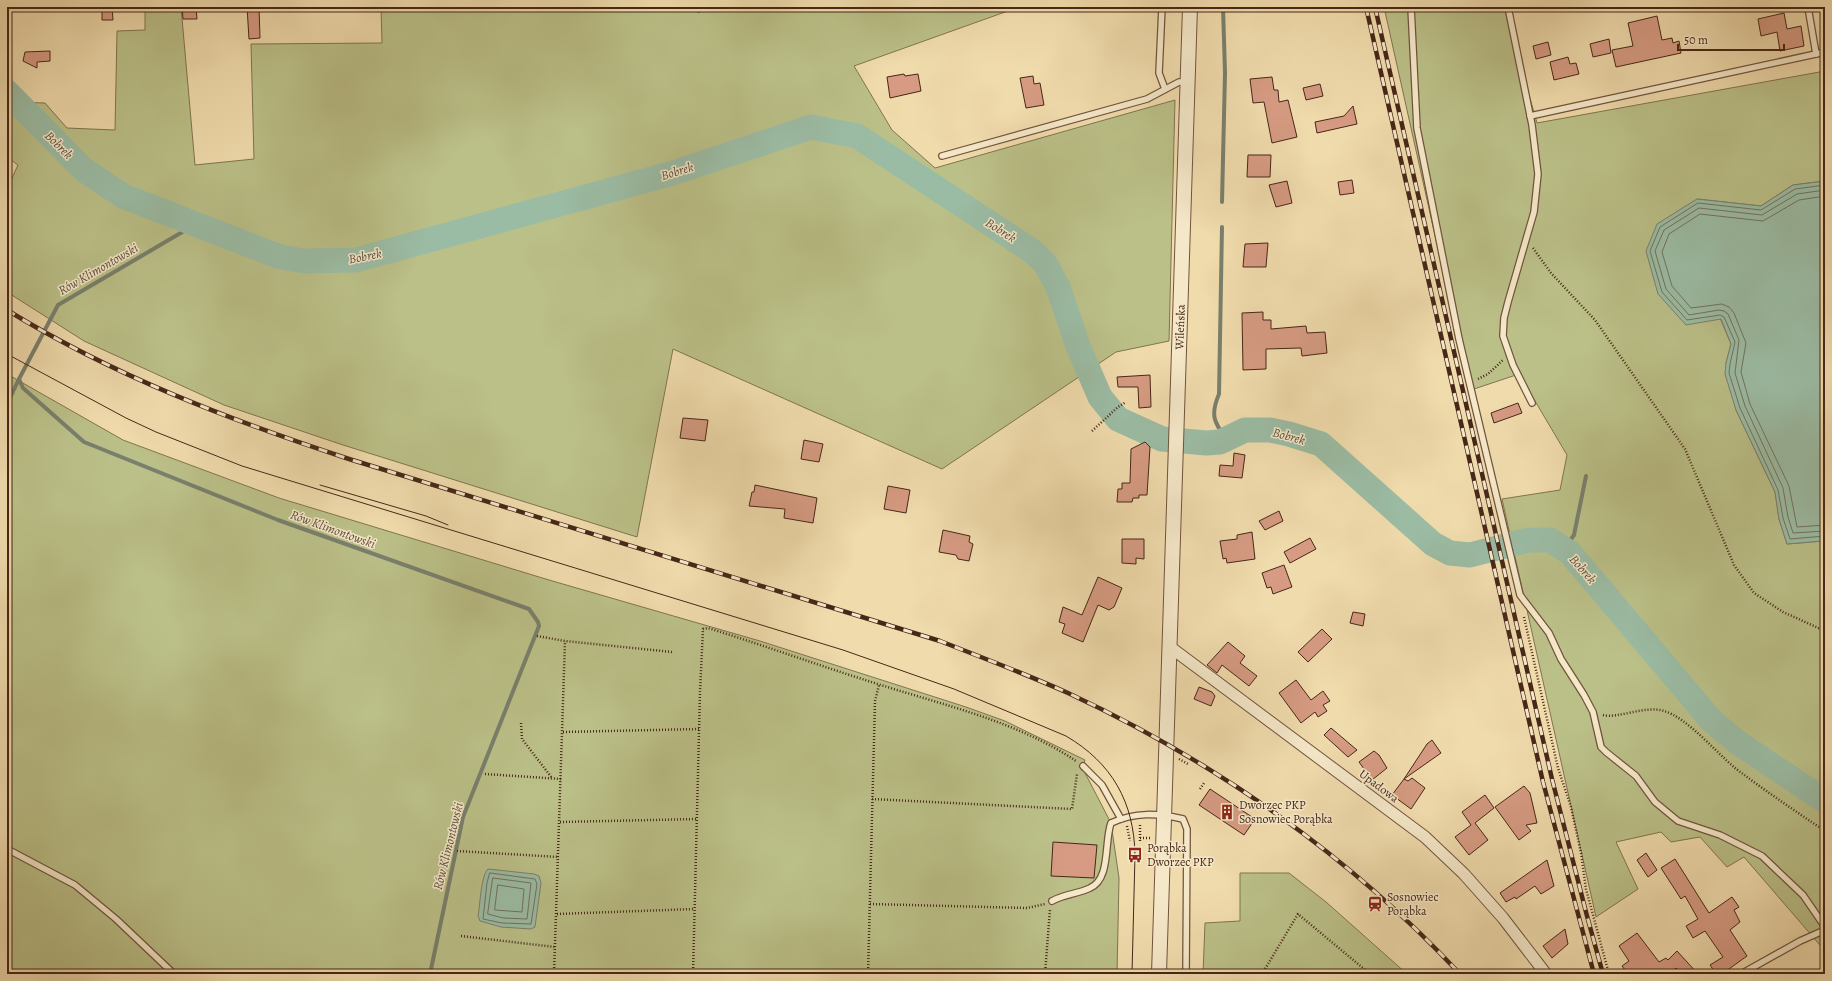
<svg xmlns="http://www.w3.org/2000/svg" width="1832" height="981" viewBox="0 0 1832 981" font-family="Alegreya,serif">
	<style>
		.green { fill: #bbc088; stroke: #817450 }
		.water { fill: #9bbca4; stroke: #79806c }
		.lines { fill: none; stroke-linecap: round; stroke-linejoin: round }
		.shore { stroke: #71725e; stroke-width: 1 }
		.stream { stroke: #79806c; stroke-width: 4 }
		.river { stroke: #9bbca4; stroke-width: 25 }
		.building { fill: #d69b82; stroke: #472718 }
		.service-casing { stroke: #71543d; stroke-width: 8 }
		.minor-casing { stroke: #71543d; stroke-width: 13 }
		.tertiary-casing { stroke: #71543d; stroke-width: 16 }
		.path { stroke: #472718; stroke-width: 2.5; stroke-dasharray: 1 2; stroke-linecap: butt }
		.service { stroke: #f5e8c9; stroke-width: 5.5 }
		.minor { stroke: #f5e8c9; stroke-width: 11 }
		.tertiary { stroke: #f5e8c9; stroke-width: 14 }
		.tram { stroke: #472718; stroke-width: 1 }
		.rail-casing { stroke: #472718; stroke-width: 4.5 }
		.rail { stroke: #f5e8c9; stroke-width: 3; stroke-dasharray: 9; stroke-linecap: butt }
		.labels { text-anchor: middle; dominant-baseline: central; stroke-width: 3; stroke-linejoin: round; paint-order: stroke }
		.street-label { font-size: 12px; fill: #472718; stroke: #f5e8c9 }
		.poi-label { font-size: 12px; fill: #472718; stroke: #f5e8c9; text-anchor: start }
		.water-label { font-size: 13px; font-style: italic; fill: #5c4c3b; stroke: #f5e8c9 }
	</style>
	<rect width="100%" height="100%" fill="#f0dbac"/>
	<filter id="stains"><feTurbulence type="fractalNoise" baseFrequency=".005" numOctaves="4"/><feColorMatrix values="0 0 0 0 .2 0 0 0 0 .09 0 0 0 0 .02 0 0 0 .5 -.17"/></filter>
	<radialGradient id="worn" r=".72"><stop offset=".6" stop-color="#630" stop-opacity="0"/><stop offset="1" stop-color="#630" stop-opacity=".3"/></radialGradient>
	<g class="green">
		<polygon points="145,7 181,7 195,165 254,159 251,44 382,43 381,7 695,7 698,13 708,7 1019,7 854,66 892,130 935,168 1175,100 1169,341 1116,352 942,469 673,349 637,537 343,445 224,405 84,341 7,292 7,189 18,165 7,157 7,102 45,103 67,128 115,130 117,31 145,30"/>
		<polygon points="1384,7 1504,7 1537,123 1825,71 1825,181 1793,185 1761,206 1697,199 1720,318 1731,344 1726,363 1736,410 1775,492 1779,519 1787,544 1823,541 1825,542 1825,951 1744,857 1727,867 1700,837 1671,842 1661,832 1616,842 1638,889 1596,917 1502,499 1560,490 1567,455 1519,374 1474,389 1436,240"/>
		<polygon points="7,374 123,440 279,498 549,580 760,641 966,707 1005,721 1085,760 1081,770 1084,771 1111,823 1119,878 1117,974 7,974"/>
		<polygon points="1240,873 1289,873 1326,902 1407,974 1203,974 1205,923 1240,921"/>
	</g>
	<g class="water">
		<polygon points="1825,181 1825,536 1823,541 1787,544 1779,519 1775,492 1736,410 1725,374 1726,363 1731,344 1721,319 1686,325 1658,294 1646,251 1657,224 1697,199 1761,206 1793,185"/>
		<path d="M488 869 534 874 539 876 541 883 535 927 531 929 501 927 480 921 478 916C480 906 481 875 488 869Z"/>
	</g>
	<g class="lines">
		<g class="shore">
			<polyline points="1825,185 1795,189 1761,210 1698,203 1660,227 1650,251 1662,292 1687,320 1720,315 1724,317 1735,342 1730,364 1729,373 1740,408 1778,490 1783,518 1790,539 1825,536"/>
			<polyline points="1825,190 1797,194 1762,215 1699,208 1664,230 1655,251 1666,289 1689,315 1719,310 1724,311 1728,314 1739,340 1735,373 1745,406 1783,488 1788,517 1793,533 1825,531"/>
			<polyline points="1825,196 1799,200 1763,221 1700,214 1669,234 1662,252 1672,286 1691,308 1722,304 1729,307 1734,313 1746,343 1741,372 1750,404 1789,486 1797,527 1825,525"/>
			<polygon points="490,873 535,879 537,884 531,924 502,923 483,919 487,883"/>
			<polygon points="493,878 531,883 527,919 503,918 488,914"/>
			<polygon points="498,885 524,889 522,912 495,910"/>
		</g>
		<g class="stream">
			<polyline points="1222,202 1225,73 1223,7"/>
			<polyline points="191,221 184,231 58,305 19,379 23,388 84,442 278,520 529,609 538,622 539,626 463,817 430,974"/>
			<path d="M1222 227 1219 394C1210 415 1214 422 1226 439"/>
			<polyline points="7,404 19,379"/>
			<polyline points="1564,549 1574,535 1586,476"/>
		</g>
		<polyline class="river" points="7,92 84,170 123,196 280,257 304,261 356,260 673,173 811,127 857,136 1032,251 1045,263 1058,287 1078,346 1100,397 1118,419 1162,439 1206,443 1220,442 1245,430 1270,430 1289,434 1321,444 1433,544 1450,553 1470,555 1528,540 1550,540 1570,553 1711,720 1737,742 1825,801"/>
	</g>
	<g class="building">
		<polygon points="102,7 112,7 113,20 102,20"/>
		<polygon points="182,7 196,7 197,19 183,19"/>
		<polygon points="247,7 259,7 260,38 249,39"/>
		<polygon points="1784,13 1787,29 1801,26 1804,46 1780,51 1777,32 1761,36 1758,19"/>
		<polygon points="1657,16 1662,40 1672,38 1673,43 1679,41 1681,53 1616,67 1612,50 1633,46 1628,23"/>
		<polygon points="1609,39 1611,53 1593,57 1590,44"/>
		<polygon points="1548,42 1551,55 1536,59 1533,46"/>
		<polygon points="50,51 50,61 37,62 37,68 23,61 25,52"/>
		<polygon points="1568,57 1570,64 1576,63 1579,74 1554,80 1550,62"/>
		<polygon points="904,74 905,76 918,74 921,91 890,98 887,77"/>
		<polygon points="1033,76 1034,84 1040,83 1044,105 1026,108 1020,78"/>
		<polygon points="1272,77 1274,90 1278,90 1279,102 1288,100 1297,137 1272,143 1264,102 1253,103 1250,79"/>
		<polygon points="1320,84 1323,96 1306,100 1303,88"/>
		<polygon points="1353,106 1357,124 1317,133 1315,122 1344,116"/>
		<polygon points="1248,155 1271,155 1270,177 1247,177"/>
		<polygon points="1352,180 1354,193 1340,195 1338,182"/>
		<polygon points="1287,181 1292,203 1276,207 1269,185"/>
		<polygon points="1268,243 1266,267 1243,267 1245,244"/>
		<polygon points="1263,312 1263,320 1271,320 1271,329 1306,326 1307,333 1325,332 1327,353 1302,356 1301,348 1266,349 1266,369 1243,370 1242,313"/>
		<polygon points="1150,375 1151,407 1139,408 1138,387 1118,387 1117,377"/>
		<polygon points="1518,403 1522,413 1494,423 1491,413"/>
		<polygon points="683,418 708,420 705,441 680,438"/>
		<polygon points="804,440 823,444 819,462 801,459"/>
		<polygon points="1145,442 1150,447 1147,495 1139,495 1139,498 1133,498 1132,502 1117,502 1118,489 1122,489 1122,483 1130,483 1131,449"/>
		<polygon points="1234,453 1245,455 1242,478 1219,476 1220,465 1233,466"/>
		<polygon points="755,485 817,498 813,523 784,518 785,509 749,506 752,492 754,492"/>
		<polygon points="888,486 910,490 906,513 884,509"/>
		<polygon points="1279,511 1283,521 1265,530 1259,521"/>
		<polygon points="943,530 970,536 969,542 973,544 969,561 958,559 956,555 939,552"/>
		<polygon points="1252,532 1255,559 1227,563 1226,558 1223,559 1220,541 1237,539 1237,535"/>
		<polygon points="1310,538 1316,549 1290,563 1284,552"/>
		<polygon points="1122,539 1144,539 1144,559 1136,558 1136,564 1122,563"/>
		<polygon points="1284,565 1292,587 1273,594 1271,587 1267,588 1262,573"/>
		<polygon points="1098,577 1122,588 1114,607 1109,610 1098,605 1083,642 1062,633 1065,624 1059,622 1063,607 1082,615"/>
		<polygon points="1353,612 1365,614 1363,626 1350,623"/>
		<polygon points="1322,629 1332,639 1308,662 1298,652"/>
		<polygon points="1228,642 1245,656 1240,663 1257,676 1249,686 1222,665 1217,673 1207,665"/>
		<polygon points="1296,680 1311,700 1323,691 1330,701 1323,705 1327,711 1318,717 1315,712 1301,723 1279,693"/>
		<polygon points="1199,687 1212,692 1215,696 1211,706 1194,699"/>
		<polygon points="1331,728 1357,750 1348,757 1324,735"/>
		<polygon points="1432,740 1441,753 1404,779 1427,744"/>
		<polygon points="1374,751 1379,755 1387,768 1372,780 1359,762"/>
		<polygon points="1412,778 1425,788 1411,809 1392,795 1404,779 1408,781"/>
		<polygon points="1524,786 1530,793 1537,823 1526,825 1531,831 1519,840 1495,807"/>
		<polygon points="1210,789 1255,819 1244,835 1199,805"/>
		<polygon points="1485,795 1494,808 1475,823 1488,840 1469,855 1455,837 1471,825 1462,812"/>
		<polygon points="1053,842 1097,845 1094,878 1051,876"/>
		<polygon points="1646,853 1657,870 1648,877 1637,860"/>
		<polygon points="1675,859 1709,913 1732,897 1739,907 1734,910 1740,922 1730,930 1747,956 1722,974 1716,974 1710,965 1723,957 1705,931 1693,938 1686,926 1698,919 1685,896 1681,899 1661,868"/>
		<polygon points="1547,860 1554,886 1541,894 1535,886 1516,899 1515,897 1506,902 1500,893"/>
		<polygon points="1565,929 1568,944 1552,958 1543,946"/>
		<polygon points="1637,933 1659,962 1666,958 1668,960 1677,951 1698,974 1682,974 1676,968 1668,974 1628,974 1622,966 1629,961 1619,946"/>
	</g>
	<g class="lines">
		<g class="service-casing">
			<g id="service">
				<polyline points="1162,7 1159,73 1165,89"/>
				<polyline points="1411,7 1417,128 1459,339 1520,595 1549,633 1561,659 1584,695 1593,712 1601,747 1606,752 1636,776 1655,802 1678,821 1720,835 1762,856 1803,895 1825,927"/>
				<polyline points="1508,7 1532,125 1538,174 1534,212 1508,302 1504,318 1503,336 1513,365 1532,403"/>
				<polyline points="1808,7 1816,54"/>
				<polyline points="1530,116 1825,52"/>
				<polyline points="942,156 1147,99 1179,82 1188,82"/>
				<polyline points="1083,766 1102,785 1121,819"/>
				<polyline points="7,849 75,885 116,919 174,974"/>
				<path d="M1052 901C1064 894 1078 894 1090 888 1111 879 1104 842 1111 823 1135 812 1157 813 1183 819L1187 829 1186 974"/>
				<polyline points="1741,974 1800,941 1825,930"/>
			</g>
		</g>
		<g class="minor-casing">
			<polyline id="minor" points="1170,647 1425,837 1464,874 1503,918 1546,974"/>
		</g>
		<g class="tertiary-casing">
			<polyline id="tertiary" points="1159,974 1190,7"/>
		</g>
		<g class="path">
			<polyline points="1533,248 1551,273 1595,320 1685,449 1734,565 1754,593 1783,612 1825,631"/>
			<polyline points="1478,379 1488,374 1503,360"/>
			<polyline points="1092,431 1118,407 1126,402"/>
			<polyline points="1524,617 1558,768 1571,807 1581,853 1586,889 1609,974"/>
			<polyline points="537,636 565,641 672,652"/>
			<path d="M1603 715C1618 719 1645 705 1664 711 1686 717 1716 752 1735 768 1764 790 1795 811 1825 831"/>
			<polyline points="521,723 522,739 552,778"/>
			<polyline points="563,732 699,729"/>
			<polyline points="1179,759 1188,764"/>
			<polyline points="485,774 561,779"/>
			<polyline points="1200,789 1204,783"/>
			<polyline points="872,799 1072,809 1077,774"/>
			<polyline points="560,822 697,819"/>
			<polyline points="1140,825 1140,841"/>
			<polyline points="1127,826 1130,841"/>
			<polyline points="1140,838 1150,838"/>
			<polyline points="457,851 559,857"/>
			<polyline points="870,904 1027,908 1045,904"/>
			<polyline points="557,914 694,909"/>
			<polyline points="461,936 555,947"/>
			<polyline points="554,974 565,641"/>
			<path d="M693 974 700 692 703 629 708 628C766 646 823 667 881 685 947 706 1018 722 1076 761"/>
			<polyline points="868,974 875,701 879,685"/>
			<polyline points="1045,974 1050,909"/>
			<polyline points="1262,974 1298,914 1370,974"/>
		</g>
		<use href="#service" class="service"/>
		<use href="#minor" class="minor"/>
		<use href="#tertiary" class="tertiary"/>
		<g class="tram">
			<path d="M7 354 126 418 156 432 242 466 843 650 954 689 1066 736C1112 763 1134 802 1135 855L1132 974"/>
			<polyline points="320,485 426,516 448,525"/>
		</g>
		<g class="rail-casing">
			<g id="rail">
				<polyline points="1366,7 1543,782 1594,974"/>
				<polyline points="1375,7 1552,779 1587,916 1603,974"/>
				<path d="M7 310C114 376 230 420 349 459L940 641C983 658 1026 674 1068 693 1214 761 1350 856 1460 974"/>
			</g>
		</g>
		<use href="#rail" class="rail"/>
	</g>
	<defs>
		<g id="building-bare" transform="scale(1.2)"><path d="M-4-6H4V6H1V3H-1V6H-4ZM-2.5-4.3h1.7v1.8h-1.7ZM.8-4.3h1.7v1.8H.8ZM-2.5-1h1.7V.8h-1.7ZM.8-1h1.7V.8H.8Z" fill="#8f2418" stroke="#f5e8c9" stroke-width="2.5" paint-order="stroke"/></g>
		<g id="bus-bare" transform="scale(1.2)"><path d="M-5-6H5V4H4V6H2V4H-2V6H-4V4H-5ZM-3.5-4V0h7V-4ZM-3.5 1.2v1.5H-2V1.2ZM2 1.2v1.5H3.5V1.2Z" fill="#8f2418" stroke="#f5e8c9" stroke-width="2.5" paint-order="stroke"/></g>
		<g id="station-bare" transform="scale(1.2)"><path d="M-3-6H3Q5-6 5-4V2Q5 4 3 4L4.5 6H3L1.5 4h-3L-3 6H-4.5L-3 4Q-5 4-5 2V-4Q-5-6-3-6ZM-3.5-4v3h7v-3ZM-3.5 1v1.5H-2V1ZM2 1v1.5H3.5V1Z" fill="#8f2418" stroke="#f5e8c9" stroke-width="2.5" paint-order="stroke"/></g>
	</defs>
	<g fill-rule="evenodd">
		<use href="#building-bare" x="1227" y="812"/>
		<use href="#bus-bare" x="1135" y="855"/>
		<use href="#station-bare" x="1375" y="904"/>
	</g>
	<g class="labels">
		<g class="street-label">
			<text transform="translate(1180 327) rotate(-88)">Wileńska</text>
			<text transform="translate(1379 786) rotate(37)">Upadowa</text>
		</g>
		<g class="poi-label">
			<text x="1239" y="805">Dworzec PKP<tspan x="1239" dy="14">Sosnowiec Porąbka</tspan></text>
			<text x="1147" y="848">Porąbka<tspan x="1147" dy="14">Dworzec PKP</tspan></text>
			<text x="1387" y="897">Sosnowiec<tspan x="1387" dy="14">Porąbka</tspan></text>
		</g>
		<g class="water-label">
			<text transform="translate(59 145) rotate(45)">Bobrek</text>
			<text transform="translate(677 171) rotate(-17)">Bobrek</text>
			<text transform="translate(1001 230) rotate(33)">Bobrek</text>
			<text transform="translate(365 256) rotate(-11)">Bobrek</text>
			<text transform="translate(98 269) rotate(-30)">Rów Klimontowski</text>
			<text transform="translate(1289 436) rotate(15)">Bobrek</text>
			<text transform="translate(333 529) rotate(20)">Rów Klimontowski</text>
			<text transform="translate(1583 569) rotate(49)">Bobrek</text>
			<text transform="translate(448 846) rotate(-76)">Rów Klimontowski</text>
		</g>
	</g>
	<rect width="1832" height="981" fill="none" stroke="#f0dbac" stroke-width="24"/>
	<rect x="8" y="8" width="1816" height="965" fill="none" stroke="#472718" stroke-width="2"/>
	<rect x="12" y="12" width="1808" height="957" fill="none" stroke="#472718"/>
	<path d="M1678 44v6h106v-6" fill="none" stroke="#472718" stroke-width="2"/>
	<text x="1684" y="44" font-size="12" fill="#472718" stroke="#f5e8c9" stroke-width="3" paint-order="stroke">50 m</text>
	<rect width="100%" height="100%" filter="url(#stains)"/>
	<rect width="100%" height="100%" fill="url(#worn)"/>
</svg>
